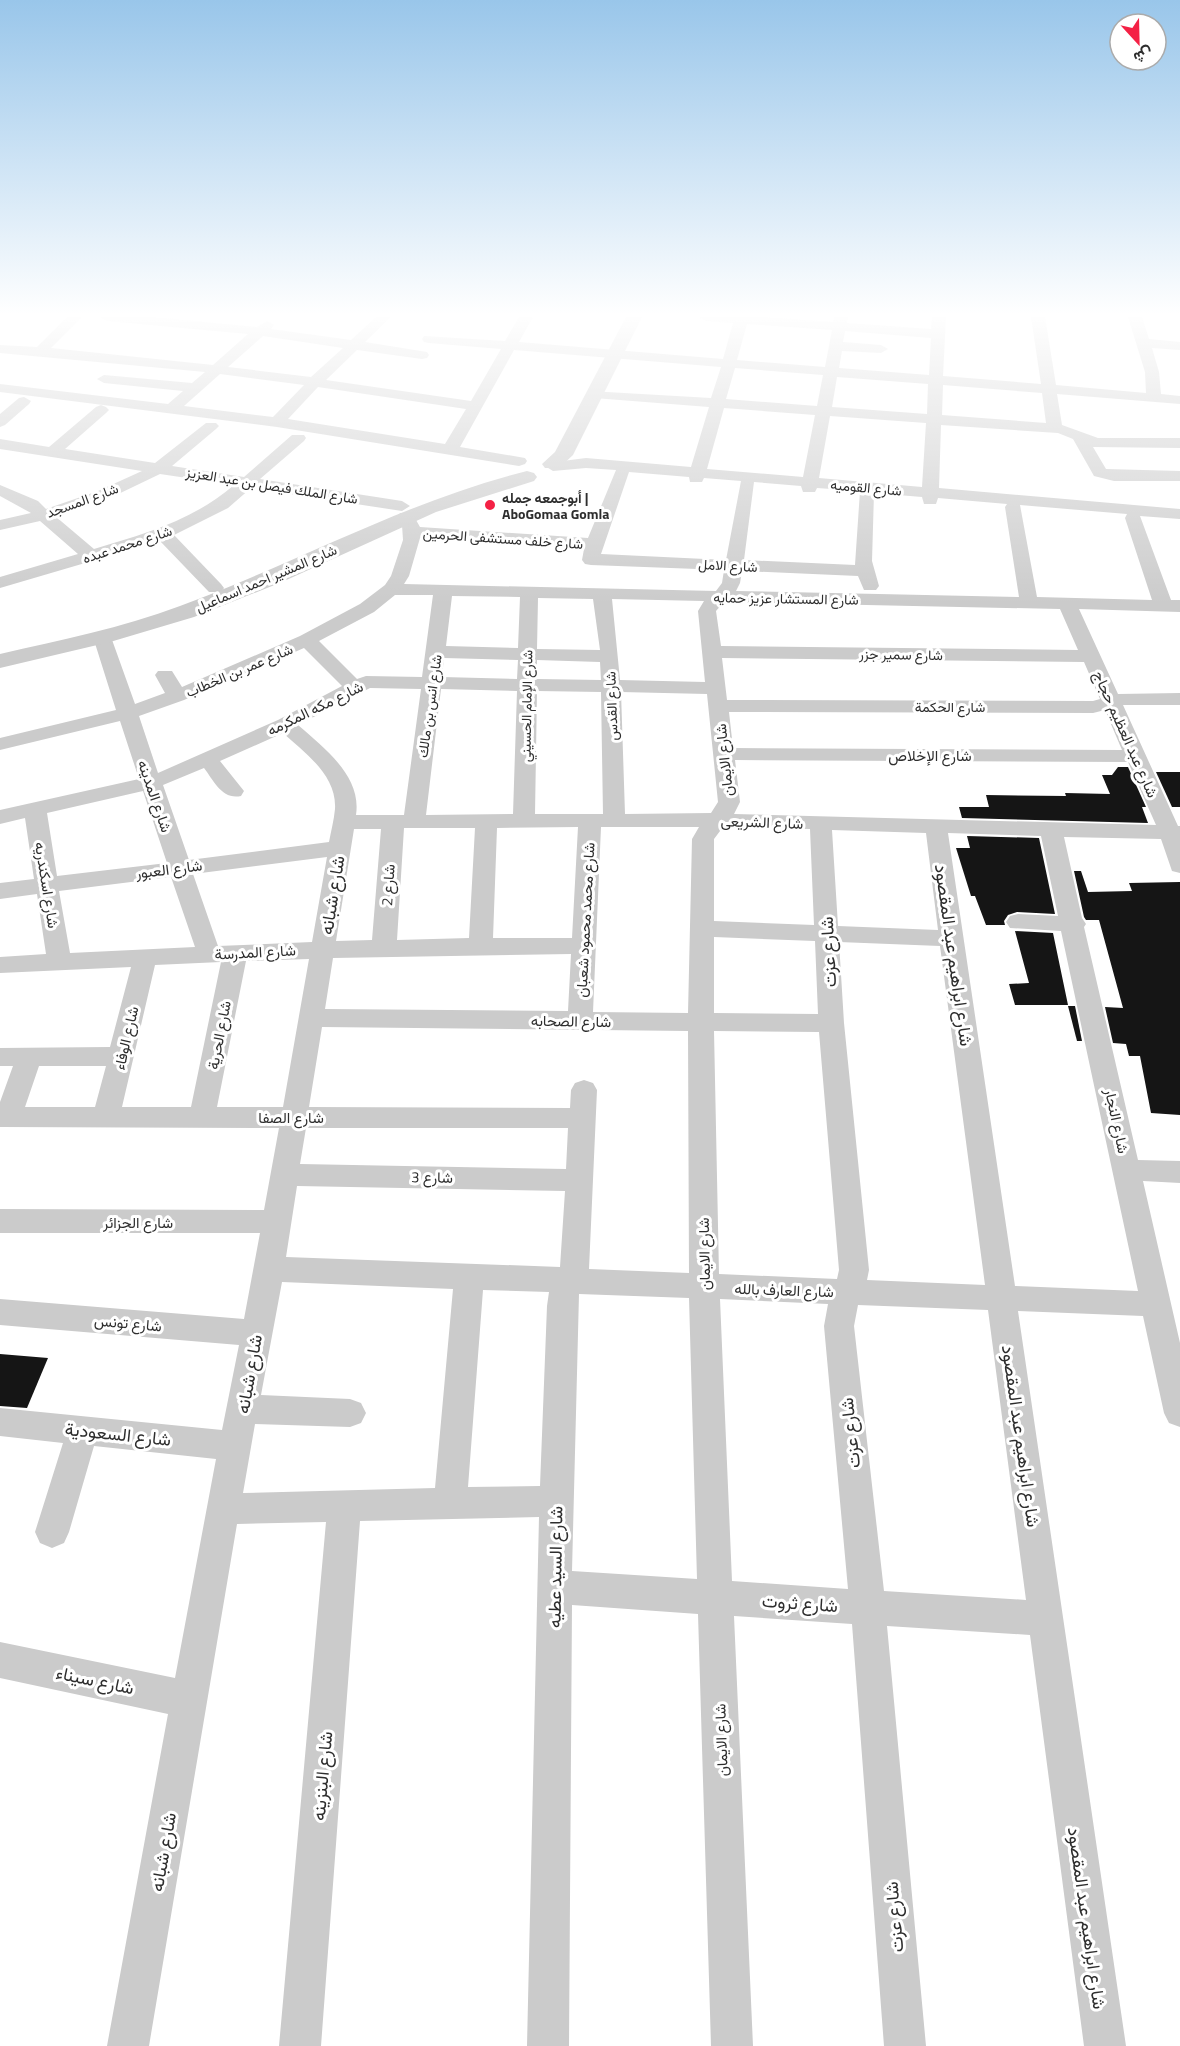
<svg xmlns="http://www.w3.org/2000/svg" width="1180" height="2046" viewBox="0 0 1180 2046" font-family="'Titillium Web',Vazirmatn,sans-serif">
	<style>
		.building { fill: #151515 }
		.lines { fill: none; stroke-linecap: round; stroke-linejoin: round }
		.minor { fill: #cbcbcb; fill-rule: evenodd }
		.tertiary { fill: #cbcbcb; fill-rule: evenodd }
		.poi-dot { fill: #f42145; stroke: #fff; stroke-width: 2 }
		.labels { text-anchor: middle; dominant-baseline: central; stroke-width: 6; stroke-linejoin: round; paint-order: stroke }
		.far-street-label { font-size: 14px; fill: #2e2e2e; stroke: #fff }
		.far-poi-label { font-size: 14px; font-weight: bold; fill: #2e2e2e; stroke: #fff; text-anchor: start }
		.street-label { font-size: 15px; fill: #2e2e2e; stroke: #fff }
		.near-street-label { font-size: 18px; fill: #2e2e2e; stroke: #fff }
	</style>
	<rect width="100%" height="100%" fill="#fff"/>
	<g class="building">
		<polygon points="1118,767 1128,767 1146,807 1142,807 1148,823 962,818 959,807 989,807 986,795 1066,796 1065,793 1110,794 1102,775 1112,775"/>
		<polygon points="1156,772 1180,772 1180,807 1172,807"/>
		<polygon points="967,836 1039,838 1055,914 1017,912 1008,915 1004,921 1005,925 986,925 975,896 971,896 956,848 970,848"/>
		<polygon points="1074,871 1081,871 1088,892 1132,891 1129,883 1180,882 1180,1115 1151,1113 1140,1056 1129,1056 1126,1044 1113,1043 1105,1007 1123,1008 1099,920 1086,920 1084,917"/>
		<polygon points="1015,931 1053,933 1068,1005 1015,1005 1009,984 1029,983"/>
		<polygon points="1068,1006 1075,1006 1082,1041 1077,1041"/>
		<polygon points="0,1354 48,1358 27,1408 0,1406"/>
	</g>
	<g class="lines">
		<g class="minor">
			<path d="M67 317H82L51 348 213 365 248 334 107 321 100 317H153L257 327 267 321 274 325 271 329 351 340 376 317H391L365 342 427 352 429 355 427 358 422 359 357 350 326 380 471 401 501 349 429 343 424 342 422 339 424 336 505 341 519 317H533L519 342 723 359 733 323 706 321 699 317H764L833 322 834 317H848L847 323 931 329 932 317H946L943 376 1041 384 1031 317H1045L1056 385 1146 393 1145 372 1128 317H1142L1149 339 1180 342V350L1152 348 1159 372 1161 394 1180 396V404L1057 394 1062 425 1098 438H1180V448L1093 447 1106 469 1180 471V481H1114L1094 476 1073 439 1058 433 941 425 939 488 1180 509V519L1140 516 1171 600H1180V612L1079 609 1118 694 1180 693V705H1123L1178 826H1180V873L1172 871 1161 839 1064 837 1082 918 1086 924 1084 927 1138 1160 1180 1161V1183L1143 1181 1180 1343V1427L1169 1423 1164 1413 1143 1316 1018 1311 1126 2046H1084L1030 1635 887 1626 926 2046H884L852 1624 734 1616 753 2046H711L698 1614 572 1605 569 2046H527L539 1517 360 1521 321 2046H279L326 1522 237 1524 149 2046H107L168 1714 0 1678V1642L175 1678 216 1459 94 1446 69 1532 64 1543 52 1548 40 1543 35 1532 63 1443 0 1436V1408L222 1430 239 1345 0 1325V1299L244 1319 260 1233H0V1209L264 1210 279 1128 0 1127V1102L13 1066H0V1048L110 1047 131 967 0 973V957L46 954 37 894 0 899V883L34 879 25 818 0 824V810L139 779 120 721 0 750V738L116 710 93 637 95 633H109L111 637 135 704 165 693 155 675 158 671H172L182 687 300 636 360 604 385 585 391 576 403 540 402 525 398 517 400 513H412L420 527 588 538 616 470 586 468 553 471 545 466 547 463 586 458 691 467 709 407 594 398 587 394 589 391 711 398 721 367 514 350 460 447 525 458 527 461 525 464 519 466 277 427 0 392V384L168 404 183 391 104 383 97 379 104 375 192 383 205 372 0 353V345L37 347ZM747 324 832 330 825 367 737 360ZM845 331 931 338 929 375 839 368 842 351 881 353 888 349 881 345 843 342ZM263 336 343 348 311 377 228 367ZM735 368 823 375 817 406 726 399ZM220 374 304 385 273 417 184 406ZM837 377 928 384 927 414 832 407ZM943 385 1042 393 1046 423 942 415ZM318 387 466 409 445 444 288 419ZM724 408 815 415 803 477 707 469ZM830 416 926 423 922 487 819 478ZM629 472 689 477 690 482H702L704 478 741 481 726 560 601 554ZM754 482 801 486 803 492H815L817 488 860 491 855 565 744 560ZM874 493 922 497 924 504H936L938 498 1007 504 1005 507 1019 597 736 591 740 583 742 571 858 576 864 590H876L879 586 872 561ZM1020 505 1127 514 1125 518 1152 600 1037 597ZM420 538 584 549 582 560 585 564 591 565 724 570 722 583 716 591 404 584 409 576ZM395 595H433L422 677 366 676 357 679 319 641 374 612ZM452 596 520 597 518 648 446 646ZM538 598 593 599 600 650 537 649ZM612 599 704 601 698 611 705 682 620 680ZM724 602 1060 609 1078 650 721 646 716 611ZM304 648 342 686 278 720 158 773 139 716 184 700ZM444 658 518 660 517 679 442 677ZM722 658 1084 662 1100 699 1093 701 727 700ZM537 660 600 662 601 680 537 679ZM370 688 421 689 404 815H356C362 776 324 748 298 725ZM441 689 517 691 513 814 426 815ZM537 691 601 692 603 814H535ZM621 692 707 694 718 802 711 813 625 814ZM1105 710 1122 750 733 748 729 712 1093 713ZM283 733C305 753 337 775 335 809 334 820 331 831 329 842L189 860 163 785 204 768C214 781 222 800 241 796L244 791 220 761ZM735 760 1128 762 1156 825 734 814 740 802ZM143 791 167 863 57 876 47 813ZM578 827 572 938H493L497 828ZM601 827H699L692 839 688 1013 593 1012ZM723 827 810 829 814 925 714 921V839ZM404 828H475L469 938 397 940ZM354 829H381L372 940 336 941ZM832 830 926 833 938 930 838 926ZM948 833 1041 836 1058 916 1018 914 1010 916 1006 922 1010 928 1061 931 1138 1291 1015 1286ZM327 857 312 942 218 946 193 874ZM171 877 195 947 70 953 59 891ZM714 937 815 941 818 1014 714 1013ZM839 942 940 946 985 1285 867 1280 869 1270 844 1023ZM571 954 568 1011 325 1009 333 958ZM309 959 283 1107H217L246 961ZM221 962 191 1107H122L155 965ZM322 1027 688 1031 689 1273 589 1269 597 1090 593 1083 584 1080 575 1083 571 1090 570 1108 309 1107ZM714 1031 819 1032 839 1270 837 1279 719 1274ZM39 1066H106L95 1107H25ZM306 1128H568L566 1169 300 1164ZM297 1186 565 1191 560 1267 286 1257ZM282 1282 453 1289 435 1488 243 1493 255 1424 350 1427 361 1423 366 1413 361 1403 350 1399 261 1395ZM483 1290 549 1292 547 1306 540 1486 468 1487ZM579 1294 689 1298 697 1579 572 1571ZM720 1299 828 1304 824 1326 848 1589 732 1581ZM858 1305 988 1310 1026 1600 884 1591 854 1326Z"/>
			<polygon points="24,397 31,401 29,404 5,425 0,427 0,414 19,398"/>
			<path d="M101 405 106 407 109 410 106 413 65 449 155 463 206 423H216L219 426 216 429 172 466 244 477 292 435H304L306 438 304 441 260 479 402 501 410 506 402 511 251 488 228 508 174 535 221 584 224 588 221 592H209L160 541 0 588V577L78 554 40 521 0 530V520L31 513 0 496V485L38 501 46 509 98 491 142 471 0 449V439L49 447 96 407ZM160 474 234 485C194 520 144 534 94 549L55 516 110 498Z"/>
		</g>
		<g class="tertiary">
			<polygon points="626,317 642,317 573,455 559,468 545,468 542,464 555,452"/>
			<path d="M527 471 534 473 537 477 534 481 436 512 282 582 194 617 110 642 0 668V654C60 640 122 628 180 606 297 563 406 501 527 471Z"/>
		</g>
	</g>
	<linearGradient id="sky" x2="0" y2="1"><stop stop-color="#99c6ea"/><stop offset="0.52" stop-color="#fff"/><stop offset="1" stop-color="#fff" stop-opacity="0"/></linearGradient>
	<rect width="1180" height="604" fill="url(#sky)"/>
	<circle class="poi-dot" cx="490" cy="505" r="6"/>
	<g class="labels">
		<g class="far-street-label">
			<text transform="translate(272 485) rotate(9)">شارع الملك فيصل بن عبد العزيز</text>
			<text transform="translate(866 487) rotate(5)">شارع القوميه</text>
			<text transform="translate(82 500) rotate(-20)">شارع المسجد</text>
			<text transform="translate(503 538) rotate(4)">شارع خلف مستشفى الحرمين</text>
			<text transform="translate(127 544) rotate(-18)">شارع محمد عبده</text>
			<text transform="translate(728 565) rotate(3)">شارع الامل</text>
			<text transform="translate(266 578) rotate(-23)">شارع المشير احمد اسماعيل</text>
			<text transform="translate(786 598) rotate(1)">شارع المستشار عزيز حمايه</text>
			<text transform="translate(901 654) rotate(1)">شارع سمير جزر</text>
			<text transform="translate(239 670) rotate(-23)">شارع عمر بن الخطاب</text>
			<text transform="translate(429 706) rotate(-82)">شارع انس بن مالك</text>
			<text transform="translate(526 706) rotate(-89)">شارع الإمام الحسيني</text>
			<text transform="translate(611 706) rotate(-92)">شارع القدس</text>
			<text x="950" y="706">شارع الحكمة</text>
		</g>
		<g class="far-poi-label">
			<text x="502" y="497">أبوجمعه جمله |<tspan x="502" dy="16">AboGomaa Gomla</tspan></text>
		</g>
		<g class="street-label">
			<text transform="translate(315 708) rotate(-26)">شارع مكه المكرمه</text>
			<text transform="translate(1126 734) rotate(66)">شارع عبد العظيم حجاج</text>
			<text x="930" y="755">شارع الإخلاص</text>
			<text transform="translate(724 760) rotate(-96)">شارع الايمان</text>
			<text transform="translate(155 796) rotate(71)">شارع المدينه</text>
			<text transform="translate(762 822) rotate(2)">شارع الشريعى</text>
			<text transform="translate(169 869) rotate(-7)">شارع العبور</text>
			<text transform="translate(47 885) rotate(81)">شارع اسكندريه</text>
			<text transform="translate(388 885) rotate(-86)">شارع 2</text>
			<text transform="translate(585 920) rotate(-87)">شارع محمد محمود شعبان</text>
			<text transform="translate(255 952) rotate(-3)">شارع المدرسة</text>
			<text transform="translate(571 1021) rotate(1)">شارع الصحابه</text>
			<text transform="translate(219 1035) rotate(-79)">شارع الحرية</text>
			<text transform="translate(126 1038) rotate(-77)">شارع الوفاء</text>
			<text x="291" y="1117">شارع الصفا</text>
			<text transform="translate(1117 1121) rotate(78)">شارع النجار</text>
			<text transform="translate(432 1177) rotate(1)">شارع 3</text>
			<text x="138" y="1222">شارع الجزائر</text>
			<text transform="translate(704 1254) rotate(-91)">شارع الايمان</text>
			<text transform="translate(784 1290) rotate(2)">شارع العارف بالله</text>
			<text transform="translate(128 1323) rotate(5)">شارع تونس</text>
			<text transform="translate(721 1740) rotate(-92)">شارع الايمان</text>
		</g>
		<g class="near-street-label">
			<text transform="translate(332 895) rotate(-81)">شارع شبانه</text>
			<text transform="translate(828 952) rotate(-93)">شارع عزت</text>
			<text transform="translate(954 955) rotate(82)">شارع ابراهيم عبد المقصود</text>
			<text transform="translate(249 1374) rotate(-80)">شارع شبانه</text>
			<text transform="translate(850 1433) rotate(-96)">شارع عزت</text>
			<text transform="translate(118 1434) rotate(6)">شارع السعودية</text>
			<text transform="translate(1021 1436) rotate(82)">شارع ابراهيم عبد المقصود</text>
			<text transform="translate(555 1567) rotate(-89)">شارع السيد عطيه</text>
			<text transform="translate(800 1603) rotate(4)">شارع ثروت</text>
			<text transform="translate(95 1680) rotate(12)">شارع سيناء</text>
			<text transform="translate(322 1776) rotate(-85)">شارع البنزينه</text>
			<text transform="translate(163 1852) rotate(-80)">شارع شبانه</text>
			<text transform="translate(894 1917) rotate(-95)">شارع عزت</text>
			<text transform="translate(1087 1918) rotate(82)">شارع ابراهيم عبد المقصود</text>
		</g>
	</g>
	<g transform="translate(1138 42) rotate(158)"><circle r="28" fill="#ffffff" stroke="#ababab" stroke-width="1.5"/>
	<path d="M0-4.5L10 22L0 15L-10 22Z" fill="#f42145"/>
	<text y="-9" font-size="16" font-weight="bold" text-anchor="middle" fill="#2e2e2e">ش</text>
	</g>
</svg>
